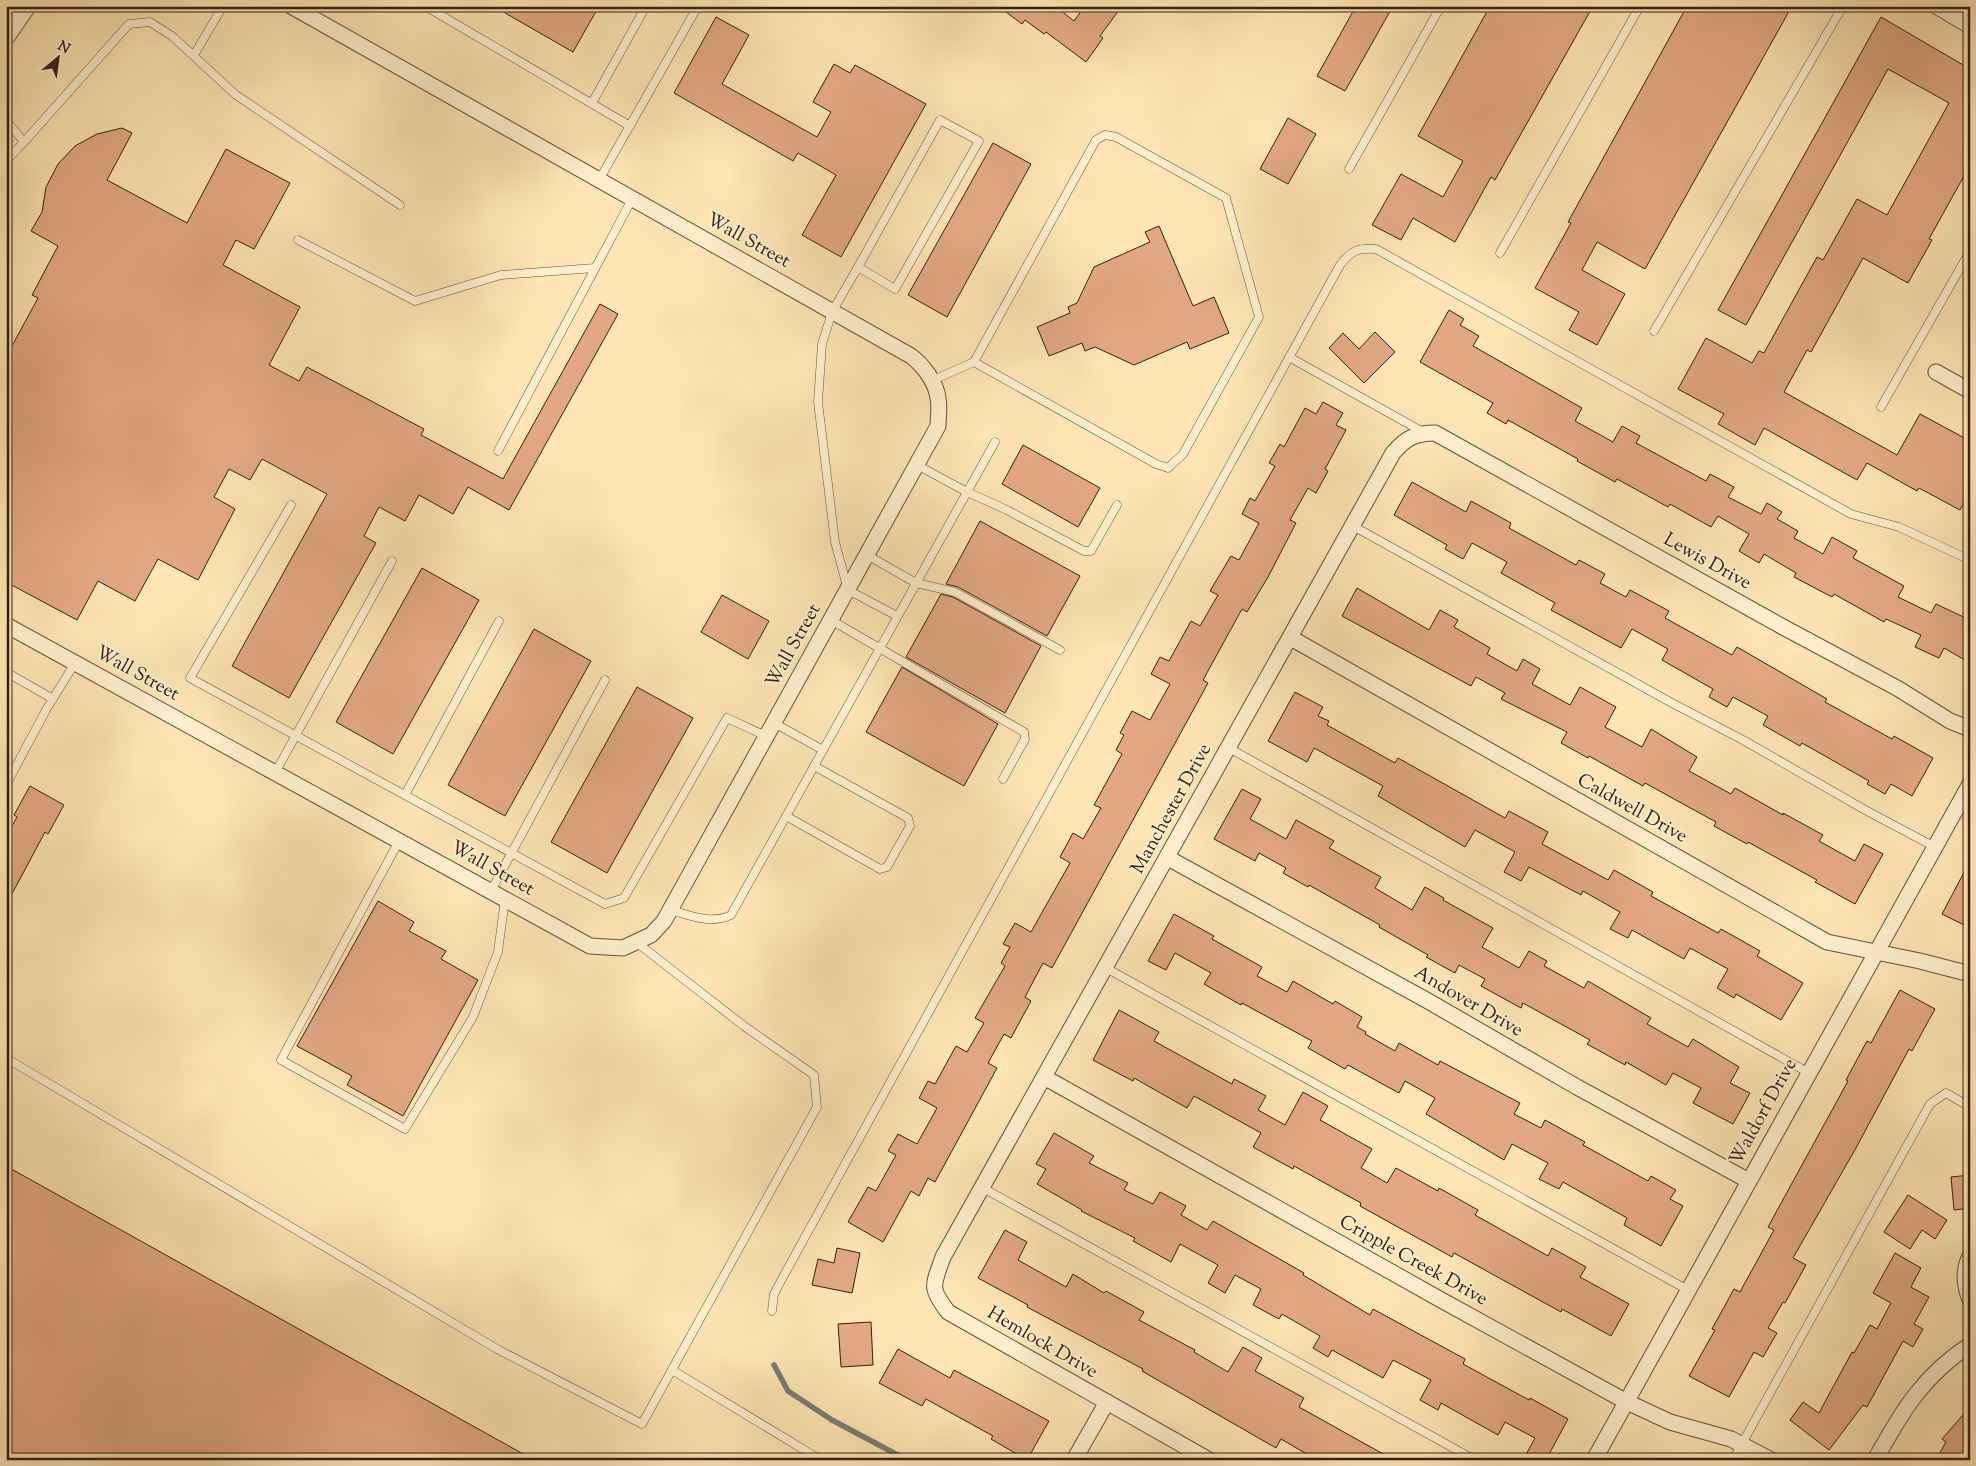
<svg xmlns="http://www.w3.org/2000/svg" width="1976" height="1466" viewBox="0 0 1976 1466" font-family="'Sorts Mill Goudy',serif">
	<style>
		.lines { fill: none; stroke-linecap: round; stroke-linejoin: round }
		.stream { stroke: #767e75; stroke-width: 5.5 }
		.building { fill: #e2a883; stroke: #332014 }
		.service-casing { stroke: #66513c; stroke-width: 9 }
		.minor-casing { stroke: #66513c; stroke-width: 17 }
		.tertiary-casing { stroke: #66513c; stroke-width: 21 }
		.service { stroke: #feeece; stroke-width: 8 }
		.minor { stroke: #feeece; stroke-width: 15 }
		.tertiary { stroke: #feeece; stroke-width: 19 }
		.labels { text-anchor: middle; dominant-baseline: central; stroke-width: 4; stroke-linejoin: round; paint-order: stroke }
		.street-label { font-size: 19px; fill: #332014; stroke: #feeece }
	</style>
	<rect width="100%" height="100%" fill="#fee5b3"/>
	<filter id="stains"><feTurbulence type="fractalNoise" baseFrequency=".004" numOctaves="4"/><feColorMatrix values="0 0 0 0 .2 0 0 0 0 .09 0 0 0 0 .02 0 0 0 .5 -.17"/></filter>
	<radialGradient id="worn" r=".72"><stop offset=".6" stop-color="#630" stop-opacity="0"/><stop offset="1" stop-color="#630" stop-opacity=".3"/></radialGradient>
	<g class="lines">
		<polyline class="stream" points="774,1365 788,1391 832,1420 907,1460"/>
	</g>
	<g class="building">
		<polygon points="493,6 599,6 573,52"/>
		<polygon points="998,6 1055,6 1074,21 1085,6 1122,6 1100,36 1103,38 1086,62 1046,32 1044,34 1025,20 1022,24"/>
		<polygon points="1356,6 1393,6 1345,91 1317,76"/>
		<polygon points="1490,6 1593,6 1495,180 1491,177 1455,242 1413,218 1401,240 1372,225 1401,174 1443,197 1463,161 1418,136"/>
		<polygon points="1687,6 1792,6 1645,269 1597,242 1582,270 1625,294 1597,345 1569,330 1579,312 1535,288 1571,223 1568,222"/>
		<polygon points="716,17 749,35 722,84 817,137 831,112 813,102 834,64 850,73 855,65 926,104 841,257 802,235 836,175 798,153 793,161 674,93"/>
		<polygon points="1881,17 1970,69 1970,165 1929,239 1932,240 1908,283 1863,258 1811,352 1807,350 1784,392 1897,455 1920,414 1970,441 1970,492 1960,510 1919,488 1917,491 1867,463 1857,480 1764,428 1755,445 1718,424 1724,414 1678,389 1706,338 1752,363 1759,351 1764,353 1817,257 1823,260 1857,199 1887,215 1949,103 1888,69 1746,325 1718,310"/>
		<polygon points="1288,118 1316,134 1288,184 1260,169"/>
		<polygon points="122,128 132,133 107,180 187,223 226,149 290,183 254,249 236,240 223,265 300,307 269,365 299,381 307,367 424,429 421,435 503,479 600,304 618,314 509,510 468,487 453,514 419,495 405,521 379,507 364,536 376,543 289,698 232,666 327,494 262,459 250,480 229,469 214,497 235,509 198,580 158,559 135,601 98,581 77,620 6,582 6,357 38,298 32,295 58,246 31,231 42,212 46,187 58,164 75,146 97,134"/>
		<polygon points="993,143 1031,164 947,317 908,295"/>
		<polygon points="1159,226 1193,306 1214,297 1229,333 1190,349 1187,342 1134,365 1095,347 1085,351 1082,343 1049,356 1037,327 1070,313 1068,307 1077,303 1094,267 1150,242 1145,232"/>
		<polygon points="1449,310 1464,319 1460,325 1479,336 1473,346 1582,408 1575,421 1613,442 1622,426 1640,436 1636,443 1706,481 1710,474 1734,487 1728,497 1761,514 1767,503 1782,512 1777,519 1798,531 1794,538 1823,554 1832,537 1857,551 1853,558 1904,586 1898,597 1931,613 1936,604 1970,620 1970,663 1944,648 1939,658 1915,647 1921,635 1886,619 1884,622 1834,594 1832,597 1794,577 1796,573 1764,554 1759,563 1739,551 1749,534 1718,516 1711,527 1670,504 1668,507 1617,479 1615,482 1577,461 1578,459 1508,420 1506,424 1487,413 1493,403 1420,362"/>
		<polygon points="1375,332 1395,352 1364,383 1329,348 1343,333 1359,349"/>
		<polygon points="1323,402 1343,413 1336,425 1346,430 1325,469 1328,471 1316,493 1308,488 1290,520 1296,523 1268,577 1247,612 1242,609 1203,680 1208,683 1052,968 1043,963 1025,997 1031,1001 1011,1038 1004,1034 988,1063 997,1068 935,1182 928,1178 919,1196 911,1191 883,1242 848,1222 868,1187 876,1191 896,1155 888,1151 898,1134 917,1144 937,1108 919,1098 928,1081 935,1084 956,1046 967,1052 984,1023 975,1018 1005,966 1001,963 1010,947 1003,944 1015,923 1031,932 1070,863 1060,857 1073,833 1083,839 1101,808 1094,805 1122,754 1116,750 1124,735 1120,733 1132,711 1150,720 1170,684 1151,674 1160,657 1169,661 1191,621 1200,626 1218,595 1210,591 1231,556 1239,560 1259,523 1242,514 1250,498 1255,501 1275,466 1269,463 1280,444 1284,447 1305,408 1316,414"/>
		<polygon points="1023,445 1100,488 1078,527 1002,484"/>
		<polygon points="1412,482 1466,512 1471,501 1511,523 1509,528 1576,565 1579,560 1605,574 1600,583 1626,597 1630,590 1669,611 1665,618 1732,655 1737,647 1827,699 1825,702 1892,739 1894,736 1933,758 1912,796 1891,784 1885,794 1867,784 1869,781 1802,743 1800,746 1763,725 1768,716 1733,697 1727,707 1709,697 1713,689 1662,660 1668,649 1632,629 1621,648 1551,610 1555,603 1501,573 1507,562 1472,543 1463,559 1445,549 1447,545 1394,515"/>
		<polygon points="980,521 1080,576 1047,636 958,587 946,584"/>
		<polygon points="422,568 479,600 393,754 336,722"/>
		<polygon points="1357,588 1429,630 1440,610 1458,620 1454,627 1490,648 1487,654 1517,671 1523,659 1540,669 1532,684 1570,705 1580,687 1616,707 1605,727 1642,747 1651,729 1697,757 1689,771 1731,794 1735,788 1783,815 1783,813 1823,835 1819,841 1855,861 1864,844 1883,854 1855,904 1815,882 1817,880 1748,842 1747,844 1714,826 1716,822 1645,783 1643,786 1589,756 1588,758 1561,743 1567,732 1501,699 1505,693 1476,677 1471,686 1342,616"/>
		<polygon points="941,594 953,597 1041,646 1005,713 906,657"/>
		<polygon points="722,595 769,621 748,659 701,632"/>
		<polygon points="534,629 591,661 505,816 448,785"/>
		<polygon points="902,667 998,724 964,786 866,732"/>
		<polygon points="637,687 693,718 607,873 551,842"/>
		<polygon points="1295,692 1323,707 1318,716 1329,721 1327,725 1395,763 1398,758 1505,818 1509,811 1548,832 1542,844 1608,880 1614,870 1653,892 1651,896 1718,933 1721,929 1760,951 1757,956 1803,983 1781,1020 1736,994 1734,998 1717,988 1728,969 1690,948 1684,959 1632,930 1628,938 1610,929 1620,912 1583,891 1581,895 1529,867 1521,881 1504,872 1515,852 1475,830 1465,847 1378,796 1383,786 1314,748 1307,762 1268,741"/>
		<polygon points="30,786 64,805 48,834 45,832 6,905 6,837 17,817 14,815"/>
		<polygon points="1242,789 1261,799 1250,819 1286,839 1296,820 1334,841 1329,848 1381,877 1375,888 1412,910 1425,887 1444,898 1443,900 1493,928 1482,947 1519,968 1529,951 1547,961 1544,966 1584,988 1588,981 1651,1018 1647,1024 1688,1047 1693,1039 1739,1067 1730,1083 1750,1093 1733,1124 1693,1103 1701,1088 1673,1073 1666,1085 1626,1062 1625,1065 1587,1044 1590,1040 1523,1003 1521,1008 1481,986 1485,979 1459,965 1455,973 1426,957 1428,955 1379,927 1380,925 1309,885 1308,887 1283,873 1286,868 1259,853 1255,861 1214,839"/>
		<polygon points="1970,861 1970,928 1942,914"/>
		<polygon points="378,901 414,922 409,931 446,951 441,959 478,980 403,1116 347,1085 352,1076 297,1046"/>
		<polygon points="1174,914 1214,936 1212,939 1262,967 1257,976 1287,992 1293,981 1333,1004 1335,1001 1362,1017 1357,1027 1366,1032 1365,1034 1395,1051 1399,1043 1438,1065 1440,1061 1520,1103 1514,1114 1541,1128 1545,1120 1585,1142 1583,1145 1648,1181 1651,1176 1676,1190 1670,1199 1683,1206 1661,1246 1624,1225 1627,1218 1563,1182 1559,1189 1539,1179 1548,1163 1512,1144 1504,1160 1426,1114 1435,1098 1405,1081 1399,1093 1348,1065 1345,1069 1308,1048 1312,1041 1242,1003 1241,1005 1204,984 1211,973 1175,953 1166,970 1148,961"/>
		<polygon points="1900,990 1935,1009 1912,1051 1909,1049 1856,1148 1793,1258 1806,1265 1785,1303 1783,1302 1768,1328 1777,1333 1763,1357 1754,1352 1729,1397 1689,1376 1715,1330 1712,1329 1734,1289 1740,1292 1774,1230 1768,1227 1848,1081 1846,1080 1867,1041 1871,1043"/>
		<polygon points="1119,1010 1159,1032 1154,1041 1232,1084 1234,1079 1266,1096 1258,1110 1285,1125 1303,1092 1328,1106 1320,1120 1372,1149 1361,1168 1387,1183 1396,1168 1438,1191 1439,1188 1478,1210 1475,1215 1548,1256 1552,1248 1586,1267 1580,1277 1629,1304 1611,1336 1562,1309 1561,1312 1454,1253 1452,1257 1360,1206 1361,1203 1294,1166 1293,1169 1253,1147 1261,1133 1194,1096 1187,1108 1134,1078 1133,1081 1093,1060"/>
		<polygon points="1054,1133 1094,1156 1089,1163 1128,1183 1124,1190 1153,1204 1160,1192 1186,1206 1181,1215 1207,1230 1213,1221 1304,1273 1303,1275 1370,1315 1373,1309 1465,1359 1463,1364 1529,1400 1530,1398 1568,1419 1546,1460 1523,1460 1535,1438 1505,1422 1498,1435 1441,1403 1438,1410 1420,1400 1431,1380 1393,1360 1383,1378 1332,1350 1328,1357 1313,1348 1320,1336 1282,1314 1279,1319 1253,1305 1261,1289 1235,1275 1225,1293 1208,1283 1218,1265 1180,1244 1171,1262 1133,1241 1135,1238 1081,1211 1082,1210 1037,1184 1046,1169 1036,1164"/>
		<polygon points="6,1166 534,1460 6,1460"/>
		<polygon points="1970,1175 1970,1208 1954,1210 1951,1177"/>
		<polygon points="1908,1195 1947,1220 1935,1239 1922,1230 1910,1249 1884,1232"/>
		<polygon points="1005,1230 1027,1242 1018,1260 1066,1287 1073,1274 1104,1293 1106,1291 1144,1312 1139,1320 1195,1350 1194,1352 1228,1372 1243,1347 1262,1358 1255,1371 1304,1398 1299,1407 1394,1460 1317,1460 1281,1439 1276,1448 1142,1371 1143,1369 1027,1307 1028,1305 978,1278"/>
		<polygon points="837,1248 860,1253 852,1293 812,1285 818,1259 834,1263"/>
		<polygon points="1895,1253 1921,1268 1911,1287 1929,1297 1914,1324 1923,1329 1913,1347 1903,1341 1867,1407 1863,1405 1829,1450 1790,1420 1803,1402 1819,1413 1852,1352 1854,1353 1870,1325 1877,1329 1891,1303 1873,1293"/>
		<polygon points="871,1322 873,1365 841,1367 838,1324"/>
		<polygon points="898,1349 950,1378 954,1370 1049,1421 1027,1460 991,1439 993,1436 926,1399 922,1406 879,1383"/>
		<polygon points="1970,1407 1970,1454 1965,1460 1936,1460 1946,1442 1942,1439"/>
	</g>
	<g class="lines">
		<g class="service-casing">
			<g id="service">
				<polyline points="425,6 630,126"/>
				<polyline points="194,55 223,6"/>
				<polyline points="592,103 646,6"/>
				<polyline points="6,120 24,142 129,24 150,22 172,36 236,95 400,205"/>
				<polyline points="6,161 24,142"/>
				<polyline points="1349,169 1441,6"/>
				<polyline points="599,180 698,6"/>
				<polyline points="298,240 415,301 501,275 595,268"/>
				<polyline points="1500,253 1640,6"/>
				<polyline points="858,267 940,120 979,141 895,289 858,267 832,312 822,344 818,402 835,542 848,590 897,616"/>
				<polyline points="1654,331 1843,6"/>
				<polyline points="1289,357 1423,432"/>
				<polyline points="931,381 974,362 1096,140 1105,135 1116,137 1226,198 1259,317 1183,454 1168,468 1156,464 974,362"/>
				<polyline points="1881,407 1970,251"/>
				<polyline points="498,451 632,199"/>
				<polyline points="917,465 967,492 1007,510 1084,551 1091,551 1117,505"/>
				<polyline points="291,505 190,678 605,904 624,898 727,718 766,736"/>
				<polyline points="1353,526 1672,703 1743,740 1867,811 1935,847"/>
				<polyline points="867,555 916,583 955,592 1060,650"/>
				<polyline points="831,620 1024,732 1025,739 1003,779"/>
				<polyline points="6,672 53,699"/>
				<polyline points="774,723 823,750"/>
				<polyline points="1229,748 1809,1073"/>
				<polyline points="275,773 392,561"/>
				<polyline points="6,785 46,710 75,663"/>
				<polyline points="405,795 499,621"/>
				<polyline points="786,816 880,869 887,867 910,826 908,818 814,766"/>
				<polyline points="399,841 281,1060 405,1129 473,1017 498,952 505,899"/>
				<polyline points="491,891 605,680"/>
				<path d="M670 910C690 915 710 925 731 915L995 442"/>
				<polyline points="1106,968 1688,1290"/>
				<polyline points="6,1058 497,1349 642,1424 817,1107 814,1075 744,1026 636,942"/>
				<polyline points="983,1188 1475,1460"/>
				<path d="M772 1311 774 1294 783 1277 1340 265C1352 250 1357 248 1376 249L1851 514 1899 527 1970 560"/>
				<polyline points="672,1370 816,1457 818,1460"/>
				<polyline points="1733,1460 1930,1104 1946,1093 1970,1107"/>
			</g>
		</g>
		<g class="minor-casing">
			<g id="minor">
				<polyline points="1936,6 1970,26"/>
				<polyline points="1936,372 1970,391"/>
				<path d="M6 625 590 946 623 948 651 935 664 921 938 426C938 417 940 407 938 398 936 382 923 365 911 356L291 6"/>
				<polyline points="1291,638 1827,942 1920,961 1970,974"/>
				<polyline points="1168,858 1428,1001 1577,1087 1749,1181"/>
				<polyline points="1044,1077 1443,1301 1625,1401 1670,1422 1731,1439 1771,1460"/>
				<path d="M1970 1256C1963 1270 1964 1285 1970 1300"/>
				<polyline points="1074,1460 1107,1402"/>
				<path d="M1209 1460 948 1312C929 1287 933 1286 943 1257L1393 453C1406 438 1415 433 1435 433L1783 627 1897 688 1950 721 1970 729"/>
				<polyline points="1594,1460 1970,784"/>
				<path d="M1875 1460C1901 1413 1923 1375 1970 1345"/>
			</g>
		</g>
		<g class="tertiary-casing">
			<polyline id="tertiary" points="6,35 26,6"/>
		</g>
		<use href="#service" class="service"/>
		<use href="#minor" class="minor"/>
		<use href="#tertiary" class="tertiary"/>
	</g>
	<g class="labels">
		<g class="street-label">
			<text transform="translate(748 241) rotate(29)">Wall Street</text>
			<text transform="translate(1707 562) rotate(29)">Lewis Drive</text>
			<text transform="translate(794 646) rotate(-61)">Wall Street</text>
			<text transform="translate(137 674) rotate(29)">Wall Street</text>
			<text transform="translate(1172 809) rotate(-61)">Manchester Drive</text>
			<text transform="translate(1632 809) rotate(29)">Caldwell Drive</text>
			<text transform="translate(492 869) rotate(29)">Wall Street</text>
			<text transform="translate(1468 1002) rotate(30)">Andover Drive</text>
			<text transform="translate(1764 1112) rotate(-61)">Waldorf Drive</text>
			<text transform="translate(1413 1261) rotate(29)">Cripple Creek Drive</text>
			<text transform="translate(1042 1343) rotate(30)">Hemlock Drive</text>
		</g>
	</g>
	<rect width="1976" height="1466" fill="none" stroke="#fee5b3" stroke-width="25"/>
	<rect x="8" y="8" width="1961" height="1451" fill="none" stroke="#332014" stroke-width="2.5"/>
	<rect x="12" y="12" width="1951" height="1441" fill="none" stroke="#332014"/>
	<g transform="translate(58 58) rotate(29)" stroke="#feeece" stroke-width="4" paint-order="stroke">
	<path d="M0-4L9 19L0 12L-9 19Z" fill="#332014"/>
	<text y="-8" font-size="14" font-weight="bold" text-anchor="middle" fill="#332014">N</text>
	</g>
	<rect width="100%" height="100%" filter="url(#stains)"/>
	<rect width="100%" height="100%" fill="url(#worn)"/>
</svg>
